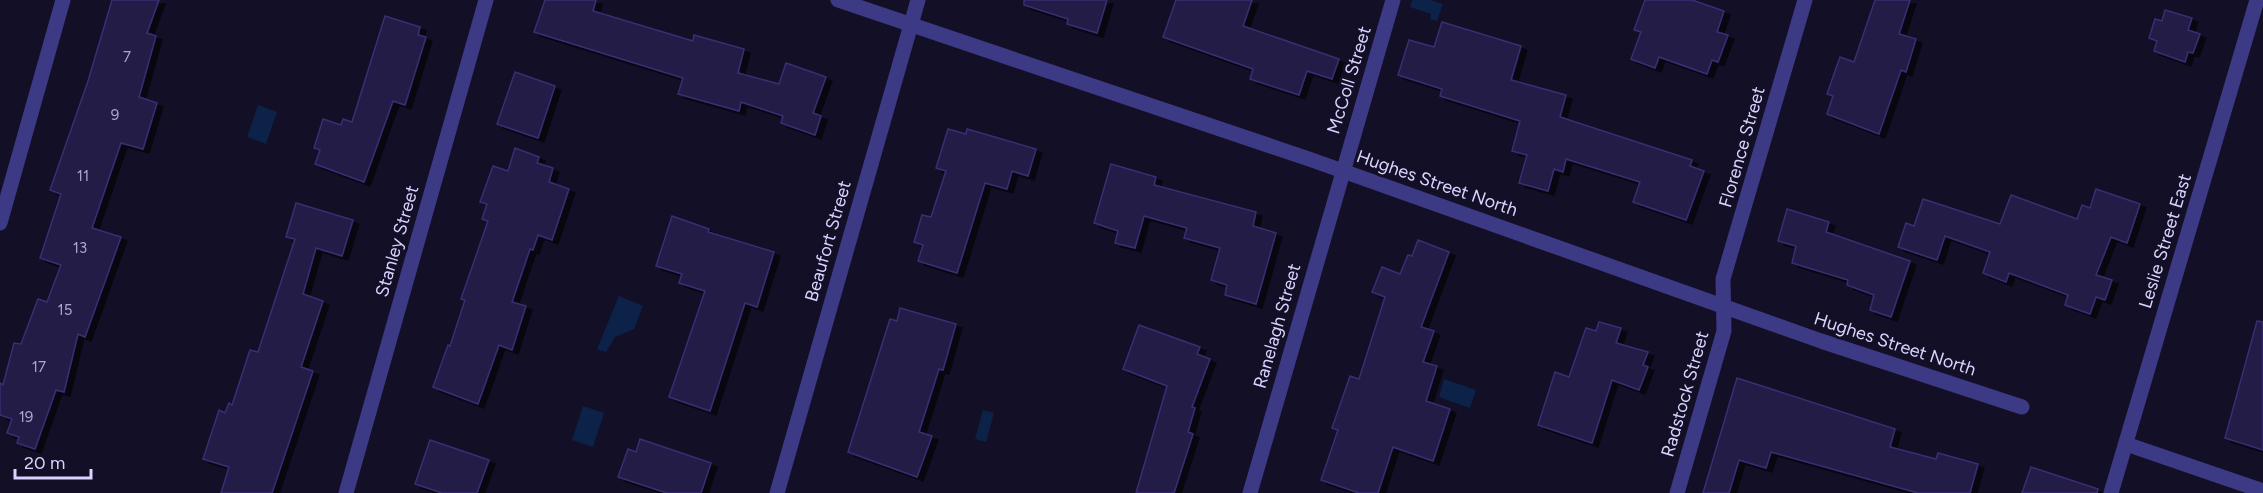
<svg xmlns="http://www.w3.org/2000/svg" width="2263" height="493" viewBox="0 0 2263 493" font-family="Figtree,sans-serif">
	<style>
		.water { fill: #0c2248 }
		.building { fill: #241b47; stroke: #3b2d73; stroke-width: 1.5; filter: url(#shadow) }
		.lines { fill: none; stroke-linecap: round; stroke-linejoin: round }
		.minor { stroke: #3d3a85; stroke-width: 15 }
		.labels { text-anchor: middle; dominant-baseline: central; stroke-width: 6; stroke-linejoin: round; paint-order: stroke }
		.number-label { font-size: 15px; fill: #aca6d1 }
		.street-label { font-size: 18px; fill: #d9d4ff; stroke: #130f26 }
	</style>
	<defs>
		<filter id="shadow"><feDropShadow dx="6" dy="4" stdDeviation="0" flood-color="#0009"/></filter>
	</defs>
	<rect width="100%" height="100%" fill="#130f26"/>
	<g class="water">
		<polygon points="1412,0 1431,0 1443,4 1437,21 1430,19 1431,14 1410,7"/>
		<polygon points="258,105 277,112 266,144 247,137"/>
		<polygon points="619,296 643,306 634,329 615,337 606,352 597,349"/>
		<polygon points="1444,379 1476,390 1470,408 1439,397"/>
		<polygon points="583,406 604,413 593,447 572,440"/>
		<polygon points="983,410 994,413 986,442 975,439"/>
	</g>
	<g class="building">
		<polygon points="112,0 159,0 147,33 156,36 139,97 157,103 143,149 121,143 92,228 121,237 85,337 78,334 64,392 56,390 35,449 17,443 19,437 7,433 12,419 0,415 0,383 3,385 14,343 21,344 38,299 47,302 61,265 40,258 61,194 50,190 88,81"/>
		<polygon points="545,0 596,0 593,11 693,41 694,35 744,49 738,73 779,84 786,63 826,77 813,113 821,116 815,135 781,123 783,116 741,102 739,111 678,94 683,78 534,32"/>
		<polygon points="1024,0 1107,0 1097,33 1067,24 1068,19 1024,5"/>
		<polygon points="1176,0 1252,0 1243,26 1339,59 1332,79 1307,71 1299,95 1250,79 1253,69 1163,37"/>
		<polygon points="1645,0 1692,0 1724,11 1717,32 1728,35 1718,62 1712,60 1707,74 1659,57 1655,68 1631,59 1641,32 1634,30"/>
		<polygon points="1875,0 1910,0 1899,34 1916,39 1906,72 1901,70 1879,134 1827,114 1833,96 1827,94 1840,57 1854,62"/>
		<polygon points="2165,10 2192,18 2188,30 2200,34 2193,53 2188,52 2185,62 2154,51 2157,41 2149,38 2155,19 2162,21"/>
		<polygon points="385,16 420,27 418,35 426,37 405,105 393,101 364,182 315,164 320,150 314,148 323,119 341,125 343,119 352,122"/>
		<polygon points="1442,22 1521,46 1511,80 1566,95 1560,117 1692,160 1690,166 1704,171 1686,220 1633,202 1640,182 1566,159 1563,172 1554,169 1548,191 1519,183 1527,155 1512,151 1520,121 1440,96 1442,89 1398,75 1409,40 1434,47"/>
		<polygon points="515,72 555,86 538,138 497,124"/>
		<polygon points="948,129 966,134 967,129 1036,149 1028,176 1012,171 1007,189 985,183 957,273 918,261 923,245 914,242 922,215 931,217 946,171 936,168"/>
		<polygon points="515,148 539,157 537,163 553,168 549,182 569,189 552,240 538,235 533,250 530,249 512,302 526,306 512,350 499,345 478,404 433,387 448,345 450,346 465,300 461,299 488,221 482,219 487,204 480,202 493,166 508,171"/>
		<polygon points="1111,164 1156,177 1154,185 1256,212 1253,226 1276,233 1256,304 1225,295 1227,285 1211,280 1220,248 1184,238 1187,228 1144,216 1135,248 1115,243 1118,231 1094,223"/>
		<polygon points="2096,189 2140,204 2127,243 2111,237 2096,275 2112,280 2105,300 2096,297 2090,314 2065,305 2068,295 2009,273 2006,282 1983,273 1990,252 1945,236 1937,260 1898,247 1906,223 1914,226 1923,199 2000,224 2011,195 2077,219 2082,205 2090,208"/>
		<polygon points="296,203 353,220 342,256 316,248 303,294 323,301 301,367 313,371 272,493 221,493 229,467 203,459 219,410 225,413 229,403 232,405 250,350 258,352 295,239 286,237"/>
		<polygon points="1787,209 1829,222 1826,232 1910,261 1891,317 1870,310 1874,295 1847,285 1848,280 1792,263 1796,246 1778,241"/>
		<polygon points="672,216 709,229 708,232 774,252 757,307 745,303 710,411 669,397 705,291 679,283 682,274 656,266"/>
		<polygon points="1418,240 1449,252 1421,327 1434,331 1423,362 1437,366 1426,401 1450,409 1433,461 1393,447 1378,493 1359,493 1321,480 1338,430 1332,428 1350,376 1359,379 1385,297 1372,292 1382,267 1400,274 1408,255 1412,256"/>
		<polygon points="900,308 956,324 943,370 939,369 919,432 932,436 917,477 848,452 890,319 897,321"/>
		<polygon points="2257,321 2263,322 2263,450 2225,438"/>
		<polygon points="1599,322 1621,328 1616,343 1648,352 1643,365 1648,367 1639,390 1612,380 1592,443 1538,425 1555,372 1569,377 1586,328 1596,331"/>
		<polygon points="1139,325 1200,347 1197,354 1210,359 1192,407 1195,408 1188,432 1193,434 1174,493 1136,493 1167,386 1123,369"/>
		<polygon points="1737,378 1895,429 1890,447 1936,459 1938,453 1978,464 1970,493 1918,493 1771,452 1766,468 1739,460 1729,493 1703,493"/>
		<polygon points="640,439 711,463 701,493 667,493 618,477 628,449 636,452"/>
		<polygon points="430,440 489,460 477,493 442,493 415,484"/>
		<polygon points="2031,467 2098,489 2097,493 2022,493"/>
	</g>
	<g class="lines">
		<g class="minor">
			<polyline points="838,0 1309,159 1821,341 2022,407"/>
			<polyline points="0,223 63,0"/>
			<polyline points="2126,444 2263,491"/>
			<polyline points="346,493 486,0"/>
			<polyline points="777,493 918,0"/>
			<polyline points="1250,493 1393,0"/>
			<polyline points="1677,493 1724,331 1723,279 1805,0"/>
			<polyline points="2111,493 2257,0"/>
		</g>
	</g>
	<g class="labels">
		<g class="number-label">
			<text x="127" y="57">7</text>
			<text x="115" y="115">9</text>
			<text x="83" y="176">11</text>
			<text x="80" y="248">13</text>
			<text x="65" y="310">15</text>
			<text x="39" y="367">17</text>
			<text x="26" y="417">19</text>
		</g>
		<g class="street-label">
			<text transform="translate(1349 80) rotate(-73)">McColl Street</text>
			<text transform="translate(1742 147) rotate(-74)">Florence Street</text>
			<text transform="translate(1437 183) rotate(19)">Hughes Street North</text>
			<text transform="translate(397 241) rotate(-74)">Stanley Street</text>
			<text transform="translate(828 241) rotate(-74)">Beaufort Street</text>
			<text transform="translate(2165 241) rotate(-73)">Leslie Street East</text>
			<text transform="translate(1277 326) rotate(-74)">Ranelagh Street</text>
			<text transform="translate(1895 344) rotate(18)">Hughes Street North</text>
			<text transform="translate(1685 394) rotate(-74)">Radstock Street</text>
		</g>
	</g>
	<path d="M15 469v9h76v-9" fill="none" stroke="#d9d4ff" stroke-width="3"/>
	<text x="24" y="469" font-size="18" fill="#d9d4ff" stroke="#130f26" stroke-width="4.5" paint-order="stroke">20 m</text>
</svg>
